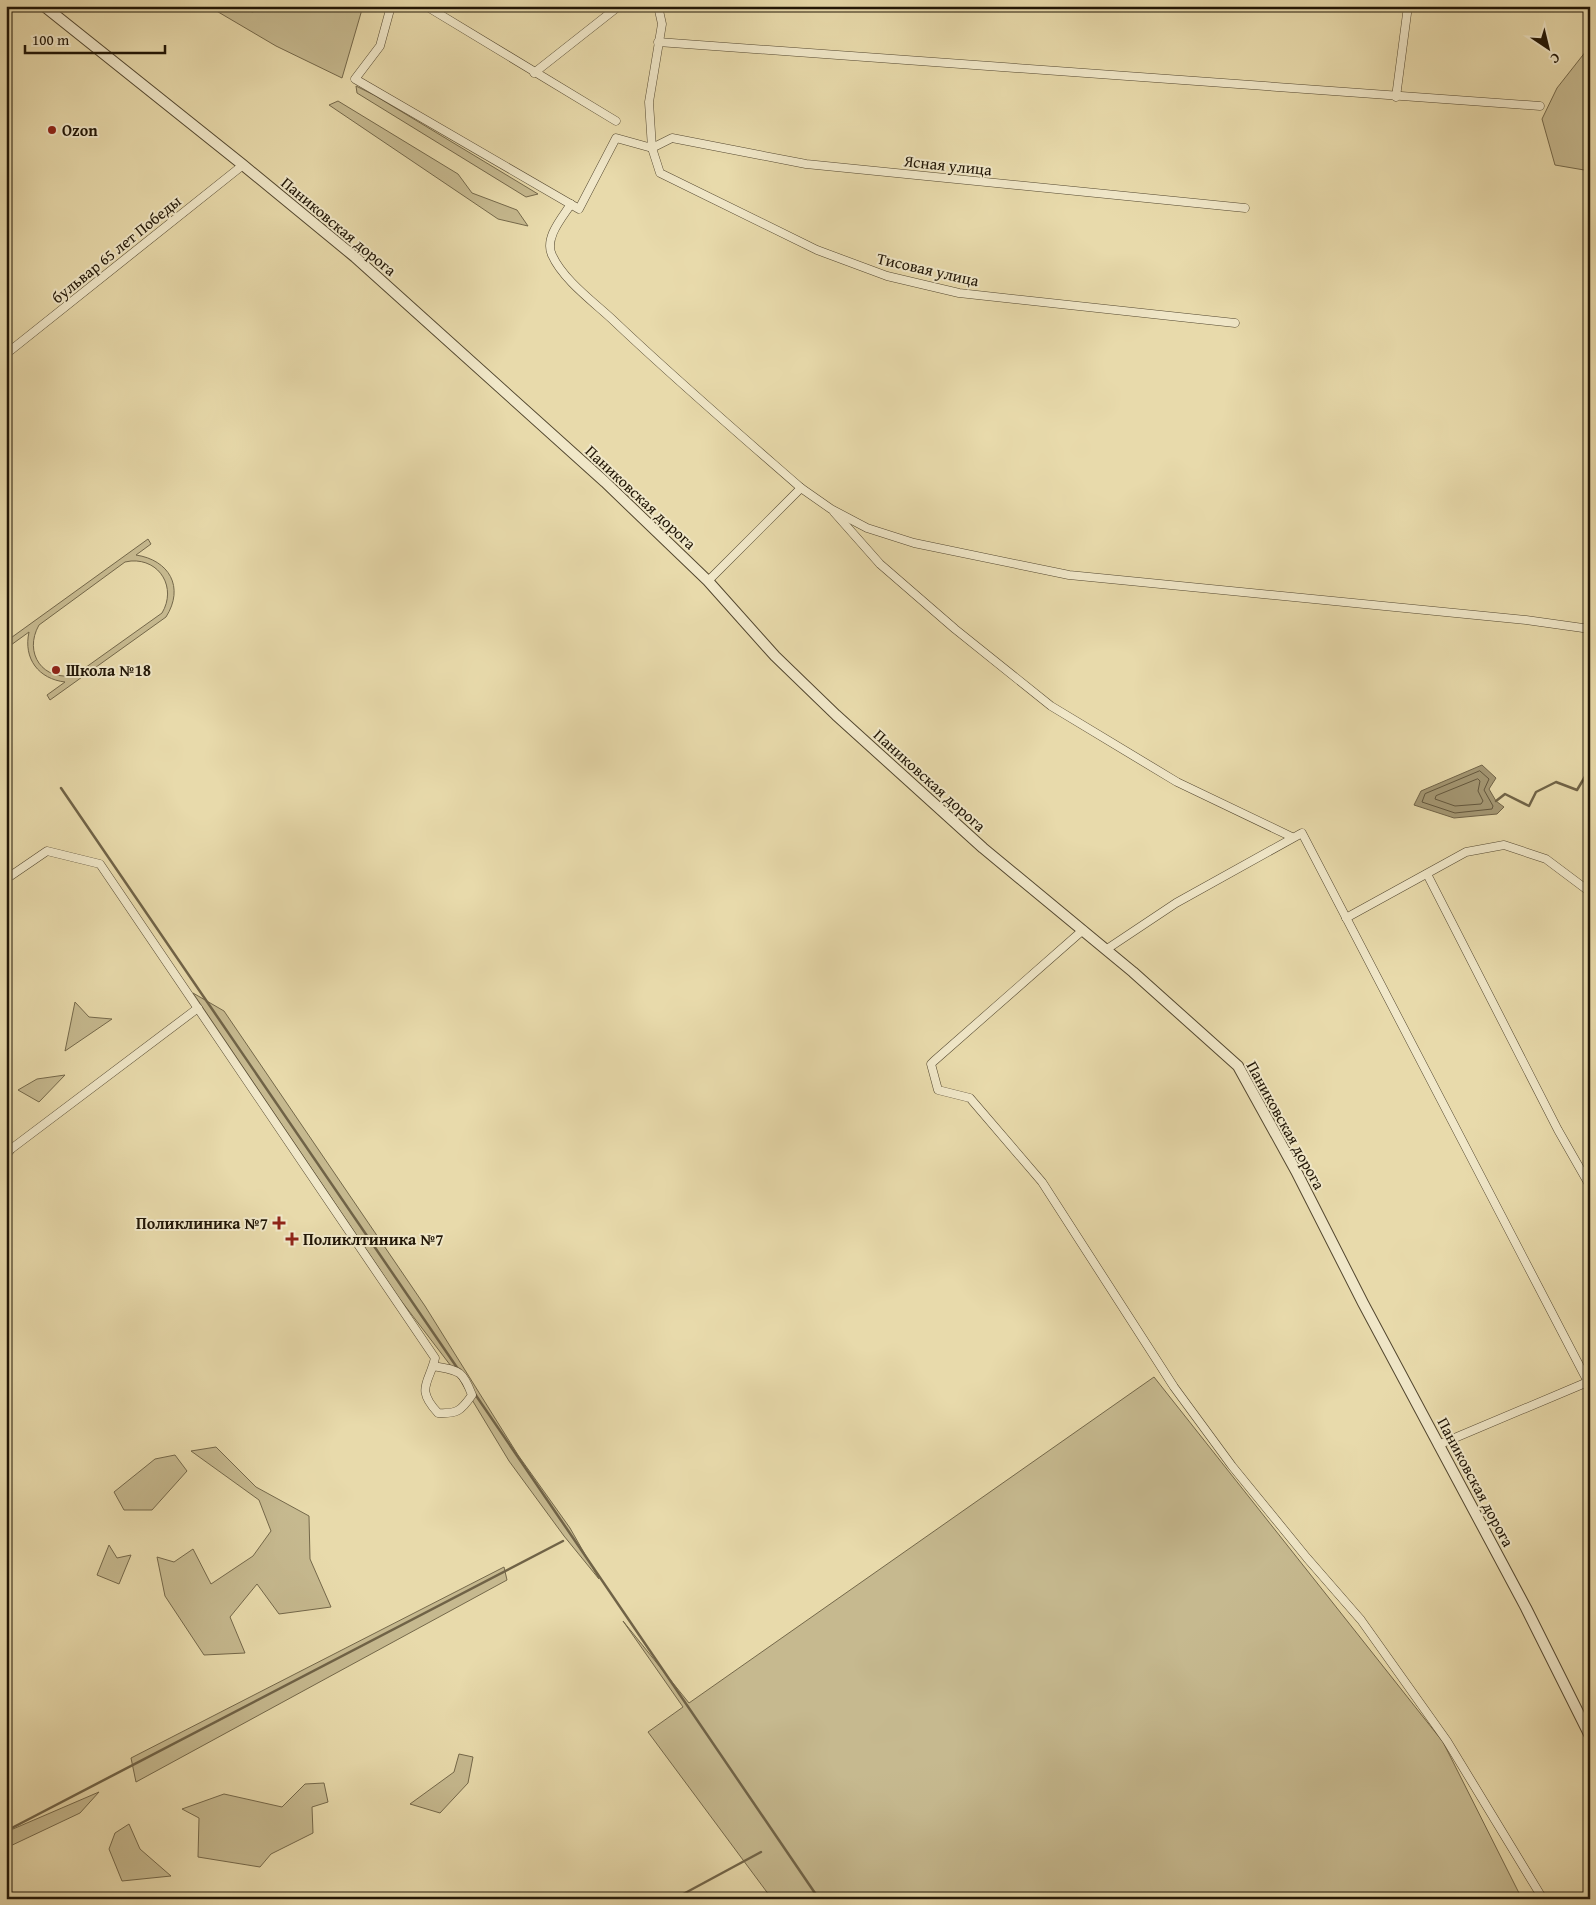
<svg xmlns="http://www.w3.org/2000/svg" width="1596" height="1905" viewBox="0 0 1596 1905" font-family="'Gentium Book Plus',serif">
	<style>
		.green { fill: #c6b98f; stroke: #74684a; fill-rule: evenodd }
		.water { fill: #a49773; stroke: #706347 }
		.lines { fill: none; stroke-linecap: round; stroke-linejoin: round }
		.shore { stroke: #62563c; stroke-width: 1 }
		.stream { stroke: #706347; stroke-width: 2.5 }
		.minor-casing { stroke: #53472f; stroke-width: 9 }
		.tertiary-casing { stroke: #53472f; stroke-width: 12 }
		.minor { stroke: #f0e7c8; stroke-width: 8 }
		.tertiary { stroke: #f0e7c8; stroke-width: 10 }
		.poi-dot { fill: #8f2418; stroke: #f0e7c8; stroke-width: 2 }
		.labels { text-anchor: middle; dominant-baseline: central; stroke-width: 4; stroke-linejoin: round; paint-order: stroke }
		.poi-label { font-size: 16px; font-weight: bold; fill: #211606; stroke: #f0e7c8; text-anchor: start }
		.street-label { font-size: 16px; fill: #211606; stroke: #f0e7c8 }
	</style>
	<rect width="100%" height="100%" fill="#e8daab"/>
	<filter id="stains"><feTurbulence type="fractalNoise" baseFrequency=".004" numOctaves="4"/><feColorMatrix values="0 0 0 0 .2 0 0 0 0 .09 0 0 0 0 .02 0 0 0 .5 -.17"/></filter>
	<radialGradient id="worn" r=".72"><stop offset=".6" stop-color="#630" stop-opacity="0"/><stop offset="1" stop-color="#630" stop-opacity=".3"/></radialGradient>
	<g class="green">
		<polygon points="208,6 243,6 252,12 274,6 363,6 342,78 276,46"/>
		<polygon points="1590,46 1590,171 1555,165 1542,119 1557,88"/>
		<polygon points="356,86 374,95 538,194 526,197 357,93"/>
		<polygon points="338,101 458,174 472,193 517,210 528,226 498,219 329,105"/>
		<path d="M148 539 151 544 136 555C169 560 185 587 166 617L50 700 47 695 65 682C39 679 23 659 29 632L11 645 8 640ZM131 561C160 559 177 588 162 613L75 675C43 682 23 653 39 625L125 562Z"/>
		<polygon points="193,993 224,1011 425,1306 518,1455 570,1528 599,1579 564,1536 509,1461 454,1370 399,1298"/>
		<polygon points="75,1002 89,1017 112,1019 65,1051"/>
		<polygon points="65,1075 39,1102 18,1090 37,1079"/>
		<polygon points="1154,1377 1443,1742 1522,1899 772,1899 648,1732 683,1707 623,1621 689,1703"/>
		<polygon points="216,1447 256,1487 309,1516 310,1559 331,1607 279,1614 257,1584 230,1617 245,1653 204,1655 165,1596 157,1557 174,1562 193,1549 211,1584 253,1556 271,1531 259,1500 191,1451"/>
		<polygon points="175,1455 187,1471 152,1510 124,1510 114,1492 155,1459"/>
		<polygon points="109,1545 117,1558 131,1555 119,1584 97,1575"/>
		<polygon points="504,1567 507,1580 136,1782 131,1758"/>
		<polygon points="459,1754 473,1757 468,1783 440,1813 410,1804 454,1772"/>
		<polygon points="324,1783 328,1802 312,1807 313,1833 271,1854 260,1867 198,1857 199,1818 182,1809 224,1794 282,1807 305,1784"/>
		<polygon points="99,1792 80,1813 6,1848 6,1832"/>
		<polygon points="129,1824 140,1849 171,1876 122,1881 109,1849 115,1833"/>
	</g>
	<polygon class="water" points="1482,765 1496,778 1489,789 1496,801 1504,807 1497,814 1454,818 1414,805 1421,791"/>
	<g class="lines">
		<g class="shore">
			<polygon points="1480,771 1489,779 1484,790 1493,806 1492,809 1455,813 1422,802 1425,794"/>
			<polygon points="1478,779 1480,781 1478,791 1483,801 1481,804 1455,806 1435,799 1436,796"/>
		</g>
		<g class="stream">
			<polyline points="61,788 458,1369"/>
			<polyline points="1496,801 1505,794 1529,806 1536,792 1556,782 1577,790 1586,775 1590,774"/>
			<polyline points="475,1394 819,1899"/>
			<polyline points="6,1831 563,1541"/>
			<polyline points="674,1899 761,1852"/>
		</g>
		<g class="minor-casing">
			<g id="minor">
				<polyline points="391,6 380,46 355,79 579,209 616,138 652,148 649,102 662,24 658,6"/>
				<polyline points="426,6 616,121"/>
				<polyline points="658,42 1540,106"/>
				<polyline points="534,73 619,6"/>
				<polyline points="1396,97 1408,6"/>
				<path d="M571 204C562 218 544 238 552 255 563 280 595 303 614 321 675 379 738 433 801 488"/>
				<polyline points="1235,323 959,293 887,276 817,250 660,173 652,148 672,138 806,164 1245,208"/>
				<polyline points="6,354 243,165"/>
				<polyline points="834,512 880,564 955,629 1051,706 1177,782 1292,837"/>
				<polyline points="708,581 801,488 831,509 867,528 914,543 1069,575 1526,620 1590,629"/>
				<polyline points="1427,874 1558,1130 1590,1186"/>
				<path d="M6 881 9 877 47 851 100 864 435 1358C429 1384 415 1388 438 1413 457 1414 461 1411 472 1395 462 1369 459 1371 433 1366"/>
				<polyline points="1346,918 1466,852 1504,845 1546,859 1590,892"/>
				<polyline points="1083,930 934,1061 931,1064 938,1090 970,1098 1042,1182 1174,1387 1232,1466 1307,1558 1361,1620 1447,1741 1543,1899"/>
				<polyline points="1107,949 1176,903 1302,833 1588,1382"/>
				<polyline points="6,1155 11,1149 198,1008"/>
				<polyline points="1438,1445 1590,1381"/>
			</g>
		</g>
		<g class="tertiary-casing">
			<polyline id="tertiary" points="44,6 243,165 355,257 605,482 708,581 775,656 836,715 983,848 1133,972 1238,1066 1296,1171 1363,1303 1526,1608 1590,1736"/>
		</g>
		<use href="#minor" class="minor"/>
		<use href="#tertiary" class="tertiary"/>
	</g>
	<g class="poi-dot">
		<circle cx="52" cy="130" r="5"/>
		<circle cx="56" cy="670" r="5"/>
		<path d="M276.5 1215.5h5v5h5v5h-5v5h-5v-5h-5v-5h5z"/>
		<path d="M289.5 1231.5h5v5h5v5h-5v5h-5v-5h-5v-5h5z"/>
	</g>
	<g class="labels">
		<g class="poi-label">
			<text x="62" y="130">Ozon</text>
			<text x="66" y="670">Школа №18</text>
			<text x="268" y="1223" text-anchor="end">Поликлиника №7</text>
			<text x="303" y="1239">Поликлтиника №7</text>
		</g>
		<g class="street-label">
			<text transform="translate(948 165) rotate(6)">Ясная улица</text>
			<text transform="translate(339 226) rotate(40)">Паниковская дорога</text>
			<text transform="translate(116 249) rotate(-39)">бульвар 65 лет Победы</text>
			<text transform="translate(928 269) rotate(13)">Тисовая улица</text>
			<text transform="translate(641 497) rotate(43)">Паниковская дорога</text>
			<text transform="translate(930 780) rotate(42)">Паниковская дорога</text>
			<text transform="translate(1286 1125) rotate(61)">Паниковская дорога</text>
			<text transform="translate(1476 1482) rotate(62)">Паниковская дорога</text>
		</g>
	</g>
	<rect width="1596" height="1905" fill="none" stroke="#e8daab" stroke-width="25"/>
	<rect x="8" y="8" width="1581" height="1890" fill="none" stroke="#211606" stroke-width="2.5"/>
	<rect x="12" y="12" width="1571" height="1880" fill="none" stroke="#211606"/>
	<g transform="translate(1548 48) rotate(145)" stroke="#f0e7c8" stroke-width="4" paint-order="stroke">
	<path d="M0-4L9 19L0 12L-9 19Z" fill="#211606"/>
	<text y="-8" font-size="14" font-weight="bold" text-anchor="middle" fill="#211606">С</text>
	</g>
	<path d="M25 45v8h140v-8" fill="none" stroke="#211606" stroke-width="2.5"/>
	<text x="32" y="45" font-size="15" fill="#211606" stroke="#f0e7c8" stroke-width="4" paint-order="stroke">100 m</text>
	<rect width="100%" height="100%" filter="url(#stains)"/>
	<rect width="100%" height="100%" fill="url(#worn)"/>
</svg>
